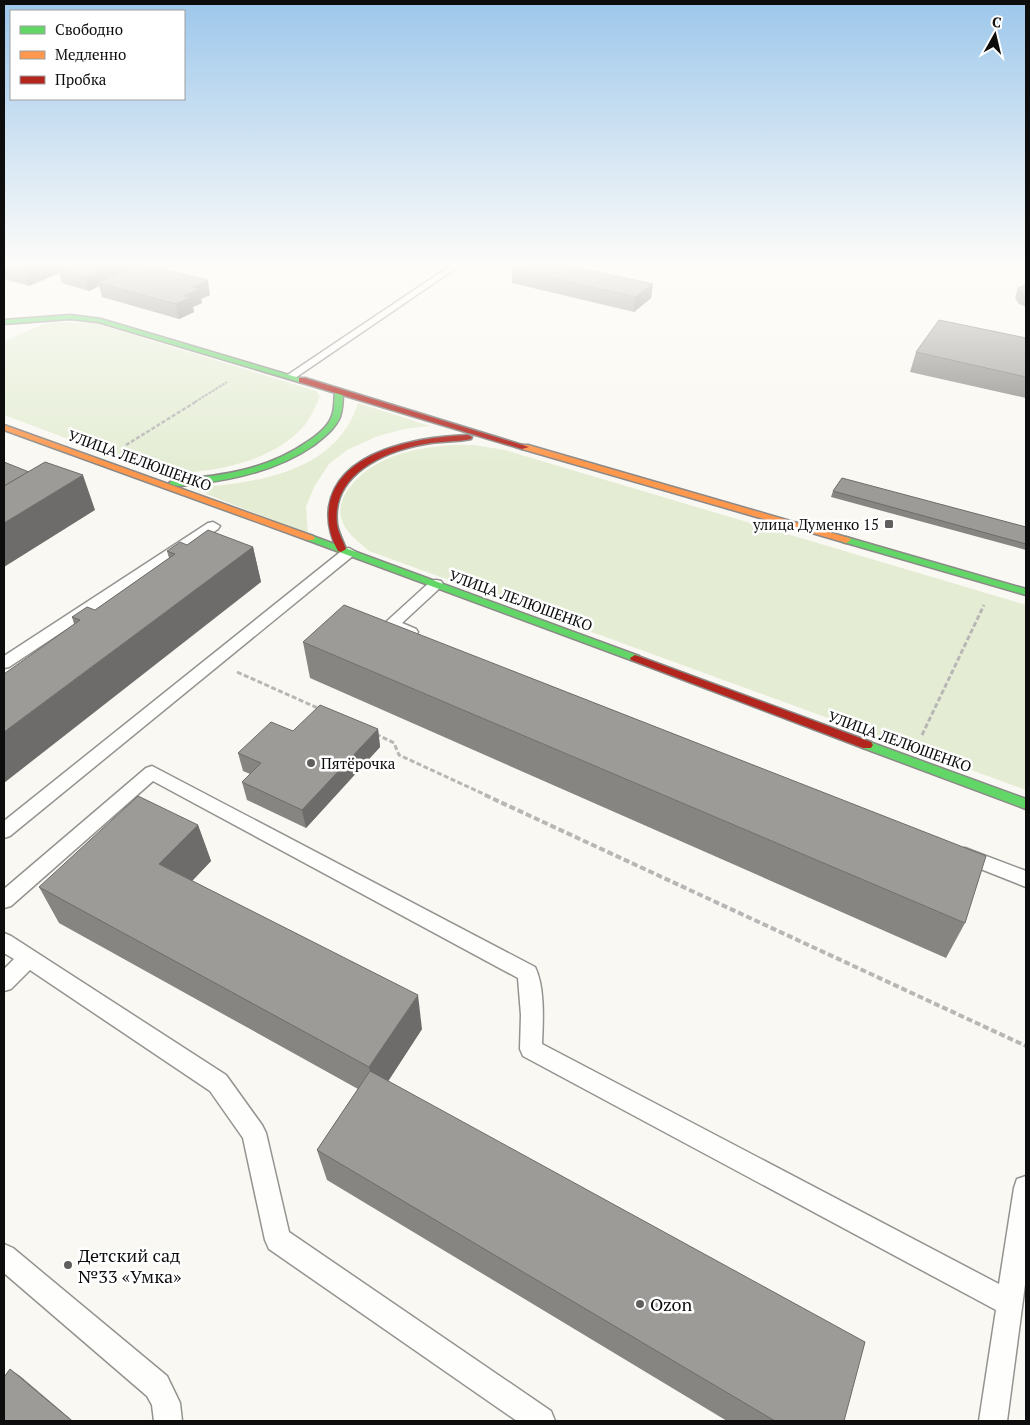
<svg xmlns="http://www.w3.org/2000/svg" width="1030" height="1425" viewBox="0 0 1030 1425" font-family="'PT Serif',serif">
	<style>
		.green { fill: #e4edd4 }
		.lines { fill: none; stroke-linecap: round; stroke-linejoin: round }
		.lane-casing { stroke: #949390; stroke-width: 3 }
		.fast-casing { stroke: #8a8987; stroke-width: 3 }
		.slow-casing { stroke: #8a8987; stroke-width: 3 }
		.jam-casing { stroke: #8a8987; stroke-width: 3 }
		.path-far3 { stroke: #b8b7b6; stroke-width: 2; stroke-dasharray: 3 1; stroke-linecap: butt }
		.path-far2 { stroke: #b8b7b6; stroke-width: 2.5; stroke-dasharray: 4 2; stroke-linecap: butt }
		.path-far1 { stroke: #b8b7b6; stroke-width: 3; stroke-dasharray: 5 2.5; stroke-linecap: butt }
		.path { stroke: #b8b7b6; stroke-width: 4; stroke-dasharray: 6 3; stroke-linecap: butt }
		.lane { fill: #fefefd; fill-rule: evenodd }
		.fast { fill: #63d668; fill-rule: evenodd }
		.slow { fill: #ff974d; fill-rule: evenodd }
		.jam { fill: #b3261e; fill-rule: evenodd }
		.wall { fill: #878582 }
		.shaded-wall { fill: #6e6c6a }
		.building { fill: #9d9b97; stroke: #6e6c6a }
		.poi-dot { fill: #605f5d; stroke: #fff; stroke-width: 2 }
		.labels { text-anchor: middle; dominant-baseline: central; stroke-width: 5; stroke-linejoin: round; paint-order: stroke }
		.street-label { font-size: 15px; fill: #0d0d0d; stroke: #fff }
		.poi-label { font-size: 15px; fill: #0d0d0d; stroke: #fff; text-anchor: end }
		.near-poi-label { font-size: 18px; fill: #0d0d0d; stroke: #fff; text-anchor: start }
	</style>
	<rect width="100%" height="100%" fill="#faf8f2"/>
	<g class="green">
		<path d="M57 322 94 323 316 391 320 396C316 406 311 417 304 426 270 464 208 474 160 473L4 415V341L44 324Z"/>
		<path d="M358 403 430 426 404 429 378 436 347 450 329 464 314 487 306 507 308 534 191 488C254 483 336 474 358 403Z"/>
		<path d="M451 445H474L505 450 1026 605V790L369 551C359 542 343 531 341 516 339 505 344 494 350 487 374 456 414 448 451 445Z"/>
	</g>
	<g class="lines">
		<g class="lane-casing">
			<g id="lane">
				<polygon points="453,264 462,264 295,378 287,378 286,376"/>
				<polygon points="213,522 220,526 218,529 9,667 4,668 4,656 208,523"/>
				<polygon points="349,548 356,552 354,555 10,836 4,838 4,821 344,549"/>
				<path d="M436 580 441 581 443 584 441 587 402 623 416 629 418 632 416 635C407 638 390 632 385 624L387 621 431 581Z"/>
				<path d="M152 766 535 967C545 987 543 1021 542 1044L999 1284 1014 1188 1017 1179 1026 1176V1277L1007 1421H979L996 1310 523 1056 520 1049 521 1015 518 978 153 781 11 906 4 908V889L146 768Z"/>
				<polygon points="965,848 1026,871 1026,887 958,860 956,855 958,850"/>
				<polygon points="4,933 11,936 226,1075 262,1125 266,1133 289,1232 551,1411 555,1421 517,1421 269,1249 265,1240 243,1138 210,1091 30,970 11,989 4,991 4,969 14,959 4,953"/>
				<polygon points="4,1244 13,1248 167,1376 180,1403 182,1421 154,1421 152,1405 147,1396 4,1273"/>
			</g>
		</g>
		<g class="fast-casing">
			<g id="fast">
				<polygon points="70,315 101,319 306,380 299,382 98,322 70,319 4,324 4,320"/>
				<path d="M336 388 343 390C343 399 343 408 340 417 335 429 324 437 314 445 281 468 242 478 202 483 193 484 176 489 169 483L173 480C221 476 267 470 307 442 316 436 327 428 331 418 336 409 333 398 336 388Z"/>
				<polygon points="310,535 639,656 640,658 639,660 631,660 307,540 305,538"/>
				<polygon points="846,537 1026,589 1026,595 843,542 841,540"/>
				<polygon points="867,741 1026,799 1026,809 863,748 861,745 863,742"/>
			</g>
		</g>
		<g class="slow-casing">
			<g id="slow">
				<polygon points="4,425 313,536 315,538 313,540 307,540 4,430"/>
				<polygon points="522,445 528,445 849,538 851,540 846,543 843,542 522,449"/>
			</g>
		</g>
		<g class="jam-casing">
			<g id="jam">
				<polygon points="299,378 305,378 529,447 522,449 299,382"/>
				<path d="M468 435 472 437 471 439C456 442 440 441 425 444 385 451 331 474 337 524 338 532 343 541 346 549L341 552 338 551C330 536 327 523 329 507 338 449 421 437 468 435Z"/>
				<polygon points="635,655 871,742 873,745 871,748 863,748 631,660 630,658"/>
			</g>
		</g>
		<polyline class="path-far3" points="195,402 227,382"/>
		<polyline class="path-far2" points="126,445 197,401"/>
		<g class="path-far1">
			<polyline points="237,672 320,709"/>
			<polyline points="376,734 394,743 399,755 488,796"/>
			<polyline points="922,735 984,605"/>
		</g>
		<polyline class="path" points="485,795 1026,1046"/>
		<use href="#lane" class="lane"/>
		<use href="#fast" class="fast"/>
		<use href="#slow" class="slow"/>
		<use href="#jam" class="jam"/>
	</g>
	<g class="wall">
		<polygon points="4,264 65,266 70,264 151,264 147,265 210,295 201,299 202,303 193,307 194,312 179,319 102,297 99,286 89,291 62,283 59,273 29,286 4,279"/>
		<polygon points="512,269 653,284 651,298 634,312 512,283"/>
		<polygon points="1026,285 1026,307 1019,304 1015,298 1018,288"/>
		<polygon points="1026,338 1026,398 910,372 916,352"/>
		<polygon points="833,491 1026,527 1026,550 831,497"/>
		<polygon points="187,545 253,547 261,582 74,624 72,617 95,610 169,558 167,551"/>
		<polygon points="303,642 965,923 946,958 310,678"/>
		<polygon points="378,729 380,747 306,828 247,800 242,782 250,774 243,771 238,753 293,731"/>
		<polygon points="198,825 211,861 192,881 422,1029 388,1081 844,1421 727,1421 327,1180 317,1150 358,1089 59,923 39,887"/>
	</g>
	<g class="shaded-wall">
		<polygon points="45,264 64,264 66,270 57,269 59,273 29,286 24,272"/>
		<polygon points="115,264 150,264 103,285 98,283 99,286 89,291 85,277"/>
		<polygon points="208,280 210,295 201,299 202,303 193,307 194,312 179,319 176,304 193,287"/>
		<polygon points="653,284 651,298 634,312 635,297"/>
		<polygon points="83,475 95,510 4,567 4,523"/>
		<polygon points="253,547 261,582 4,783 4,732"/>
		<polygon points="378,729 380,747 306,828 302,810"/>
		<polygon points="198,825 211,861 174,900 159,864"/>
		<polygon points="418,995 422,1029 376,1100 369,1067"/>
		<polygon points="10,1369 20,1376 73,1421 72,1421"/>
	</g>
	<g class="building">
		<polygon points="4,264 45,264 24,272 4,267"/>
		<polygon points="70,264 115,264 85,277 57,269"/>
		<polygon points="142,264 208,280 193,287 199,289 184,296 191,297 176,304 98,283"/>
		<polygon points="521,264 561,264 653,284 635,297 512,269"/>
		<polygon points="1026,285 1026,296 1022,294 1018,288"/>
		<polygon points="939,320 1026,338 1026,377 916,352"/>
		<polygon points="4,462 29,472 4,486"/>
		<polygon points="45,462 83,475 4,523 4,486"/>
		<polygon points="842,478 1026,527 1026,544 833,491"/>
		<polygon points="208,530 253,547 4,732 4,674 80,620 72,617 87,607 95,610 175,554 167,551 180,542 187,545"/>
		<polygon points="344,605 986,856 965,923 303,642"/>
		<polygon points="320,705 378,729 302,810 242,782 261,763 238,753 271,722 293,731"/>
		<polygon points="138,796 198,825 159,864 418,995 369,1067 39,887"/>
		<polygon points="370,1071 865,1342 844,1421 775,1421 317,1150"/>
		<polygon points="10,1369 72,1421 4,1421 4,1377"/>
	</g>
	<linearGradient id="sky" x2="0" y2="1"><stop stop-color="#9dc7eb"/><stop offset="0.57" stop-color="#fdfcf9"/><stop offset="1" stop-color="#fdfcf9" stop-opacity="0"/></linearGradient>
	<rect width="1030" height="463" fill="url(#sky)"/>
	<g class="poi-dot">
		<rect x="884" y="519" width="10" height="10" rx="2.5"/>
		<circle cx="311" cy="763" r="5"/>
		<circle cx="68" cy="1265" r="5"/>
		<circle cx="640" cy="1304" r="5"/>
	</g>
	<g class="labels">
		<g class="street-label">
			<text transform="translate(140 460) rotate(20)">УЛИЦА ЛЕЛЮШЕНКО</text>
			<text transform="translate(521 600) rotate(20)">УЛИЦА ЛЕЛЮШЕНКО</text>
			<text transform="translate(900 741) rotate(20)">УЛИЦА ЛЕЛЮШЕНКО</text>
		</g>
		<g class="poi-label">
			<text x="879" y="524">улица Думенко 15</text>
			<text x="321" y="763" text-anchor="start">Пятёрочка</text>
		</g>
		<g class="near-poi-label">
			<text x="78" y="1255">Детский сад<tspan x="78" dy="21">№33 «Умка»</tspan></text>
			<text x="650" y="1304">Ozon</text>
		</g>
	</g>
	<rect width="1030" height="1425" fill="none" stroke="#0d0d0d" stroke-width="10"/>
	<rect x="10" y="10" width="175" height="90" fill="#ffffff" stroke="#9e9e9e"/>
	<rect x="20" y="26" width="25" height="8" fill="#63d668" stroke="#9e9e9e"/>
	<text x="55" y="35" font-size="15" fill="#0d0d0d">Свободно</text>
	<rect x="20" y="51" width="25" height="8" fill="#ff974d" stroke="#9e9e9e"/>
	<text x="55" y="60" font-size="15" fill="#0d0d0d">Медленно</text>
	<rect x="20" y="76" width="25" height="8" fill="#b3261e" stroke="#9e9e9e"/>
	<text x="55" y="85" font-size="15" fill="#0d0d0d">Пробка</text>
	<g transform="translate(995 35) rotate(8)" stroke="#ffffff" stroke-width="4" paint-order="stroke">
	<path d="M0-4L9 19L0 12L-9 19Z" fill="#0d0d0d"/>
	<text y="-8" font-size="14" font-weight="bold" text-anchor="middle" fill="#0d0d0d">С</text>
	</g>
</svg>
